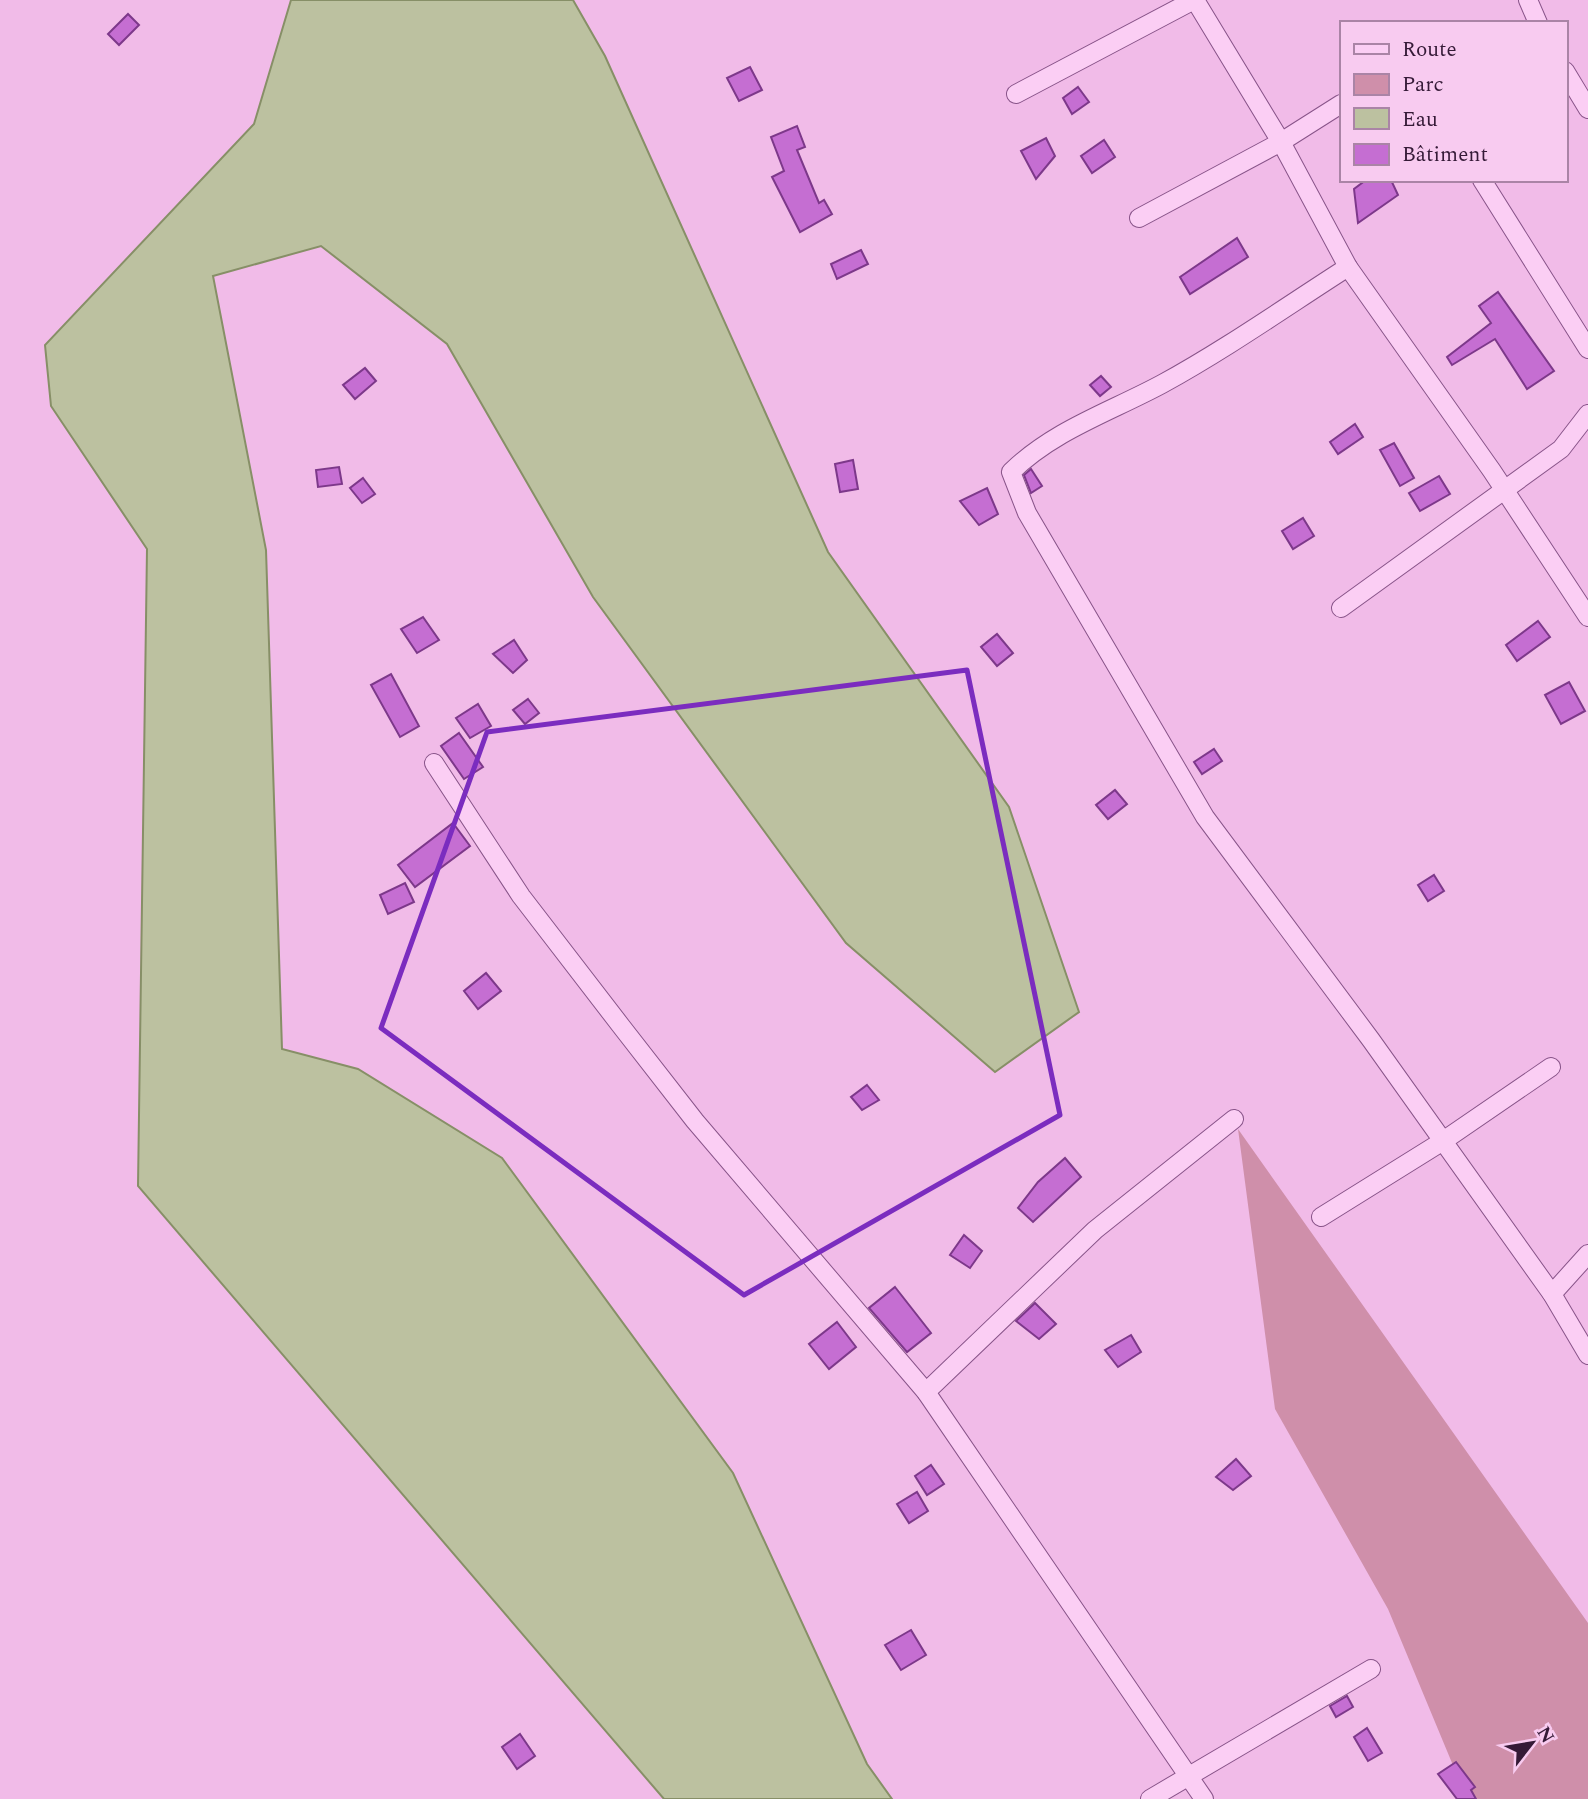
<svg xmlns="http://www.w3.org/2000/svg" width="1588" height="1799" viewBox="0 0 1588 1799" font-family="Spectral,serif">
	<style>
		.green { fill: #cf8faa }
		.water { fill: #bcc1a0; stroke: #878f67; stroke-width: 2 }
		.building { fill: #c56ed2; stroke: #7d388a; stroke-width: 2 }
		.lines { fill: none; stroke-linecap: round; stroke-linejoin: round }
		.street-casing { stroke: #885489; stroke-width: 20 }
		.street { stroke: #fbcef4; stroke-width: 18 }
		.marked { fill: none; stroke: #7b2cbf; stroke-width: 5; stroke-linejoin: round }
	</style>
	<rect width="100%" height="100%" fill="#f1bbe8"/>
	<polygon class="green" points="1238,1129 1588,1623 1588,1799 1467,1799 1388,1609 1275,1409"/>
	<polygon class="water" points="291,0 573,0 605,56 828,552 1009,807 1079,1012 995,1072 846,943 593,597 447,344 321,246 213,276 266,550 282,1049 358,1069 502,1158 733,1473 867,1764 892,1799 664,1799 138,1186 147,549 51,406 45,345 254,124"/>
	<g class="building">
		<polygon points="128,14 139,25 119,45 108,34"/>
		<polygon points="750,67 762,90 739,101 727,78"/>
		<polygon points="1078,87 1089,102 1072,114 1063,98"/>
		<polygon points="797,126 805,147 797,150 819,203 824,200 832,214 800,232 772,177 784,171 771,137"/>
		<polygon points="1046,138 1055,156 1036,179 1021,151"/>
		<polygon points="1104,140 1115,157 1092,173 1081,156"/>
		<polygon points="1366,180 1391,180 1398,195 1358,223 1354,189"/>
		<polygon points="1237,238 1248,257 1190,294 1180,277"/>
		<polygon points="861,250 868,264 837,279 831,264"/>
		<polygon points="1498,292 1554,371 1527,389 1495,339 1452,365 1447,357 1491,323 1479,306"/>
		<polygon points="365,368 376,381 355,399 343,385"/>
		<polygon points="1101,376 1111,387 1100,396 1090,385"/>
		<polygon points="1355,424 1363,437 1338,454 1330,442"/>
		<polygon points="1394,443 1414,478 1400,486 1380,450"/>
		<polygon points="853,460 858,489 840,492 835,464"/>
		<polygon points="339,467 342,484 318,487 316,470"/>
		<polygon points="1031,469 1042,486 1031,493 1024,475"/>
		<polygon points="1439,476 1450,494 1420,511 1409,493"/>
		<polygon points="363,478 375,494 362,503 350,488"/>
		<polygon points="987,488 998,514 979,525 960,501"/>
		<polygon points="1303,518 1314,536 1293,549 1282,531"/>
		<polygon points="423,617 439,640 417,653 401,629"/>
		<polygon points="1538,621 1550,637 1517,661 1506,645"/>
		<polygon points="997,634 1013,653 997,666 981,647"/>
		<polygon points="514,640 527,660 513,673 493,654"/>
		<polygon points="391,674 419,726 400,737 371,685"/>
		<polygon points="1569,682 1585,711 1561,724 1545,695"/>
		<polygon points="528,699 539,713 525,724 513,710"/>
		<polygon points="478,704 491,726 470,738 456,718"/>
		<polygon points="459,733 483,767 464,779 441,746"/>
		<polygon points="1214,749 1222,761 1202,774 1194,762"/>
		<polygon points="1115,790 1127,804 1108,819 1096,805"/>
		<polygon points="453,823 470,846 415,887 398,865"/>
		<polygon points="1434,875 1444,891 1428,901 1418,885"/>
		<polygon points="405,883 414,902 388,914 380,895"/>
		<polygon points="486,973 501,991 478,1009 464,991"/>
		<polygon points="867,1085 879,1100 862,1110 851,1097"/>
		<polygon points="1065,1158 1081,1177 1033,1222 1018,1208 1038,1182"/>
		<polygon points="964,1235 982,1251 970,1268 950,1255"/>
		<polygon points="895,1287 931,1333 907,1352 869,1308"/>
		<polygon points="1035,1303 1056,1324 1039,1339 1016,1321"/>
		<polygon points="837,1322 856,1347 829,1369 809,1344"/>
		<polygon points="1131,1335 1141,1352 1118,1367 1105,1350"/>
		<polygon points="1236,1459 1251,1476 1233,1490 1216,1477"/>
		<polygon points="931,1465 944,1484 927,1495 915,1476"/>
		<polygon points="917,1492 928,1511 909,1523 897,1504"/>
		<polygon points="911,1630 926,1655 901,1670 885,1645"/>
		<polygon points="1347,1696 1353,1707 1336,1717 1330,1706"/>
		<polygon points="1367,1728 1382,1753 1368,1761 1354,1737"/>
		<polygon points="520,1734 535,1756 517,1769 502,1747"/>
		<polygon points="1456,1762 1475,1787 1471,1790 1476,1799 1457,1799 1438,1774"/>
	</g>
	<g class="lines">
		<g class="street-casing">
			<g id="street">
				<polyline points="1195,0 1281,142 1348,267 1492,471 1588,617"/>
				<polyline points="1528,0 1538,23"/>
				<polyline points="1565,71 1588,109"/>
				<polyline points="1016,94 1194,0"/>
				<polyline points="1482,180 1588,349"/>
				<polyline points="1139,218 1281,142 1341,104"/>
				<path d="M1348 267C1287 306 1226 349 1162 384 1110 412 1054 430 1011 472L1027 513 1205 817 1371 1040 1552 1294 1588 1355"/>
				<polyline points="1341,608 1561,449 1588,414"/>
				<polyline points="434,763 521,896 621,1026 695,1121 926,1392 1204,1799"/>
				<polyline points="1321,1217 1443,1141 1551,1067"/>
				<polyline points="1552,1294 1588,1254"/>
				<polyline points="926,1392 1095,1230 1234,1119"/>
				<polyline points="1150,1799 1371,1669"/>
			</g>
		</g>
		<use href="#street" class="street"/>
	</g>
	<path class="marked" d="M967 670 1060 1115 744 1295 381 1028 487 732Z"/>
	<rect x="1340" y="21" width="228" height="161" fill="#f8cbf0" stroke="#aa84a6" stroke-width="2"/>
	<rect x="1354" y="44" width="35" height="10" fill="#fbcef4" stroke="#aa84a6" stroke-width="2"/>
	<text x="1402" y="56" font-size="21" fill="#351a37">Route</text>
	<rect x="1354" y="74" width="35" height="21" fill="#cf8faa" stroke="#aa84a6" stroke-width="2"/>
	<text x="1402" y="91" font-size="21" fill="#351a37">Parc</text>
	<rect x="1354" y="108" width="35" height="21" fill="#bcc1a0" stroke="#aa84a6" stroke-width="2"/>
	<text x="1402" y="126" font-size="21" fill="#351a37">Eau</text>
	<rect x="1354" y="144" width="35" height="21" fill="#c56ed2" stroke="#aa84a6" stroke-width="2"/>
	<text x="1402" y="161" font-size="21" fill="#351a37">Bâtiment</text>
	<g transform="translate(1532 1743) rotate(59)" stroke="#f8cbf0" stroke-width="5" paint-order="stroke">
	<path d="M0-5L12 26L0 18L-12 26Z" fill="#351a37"/>
	<text y="-10" font-size="19" font-weight="bold" text-anchor="middle" fill="#351a37">N</text>
	</g>
</svg>
